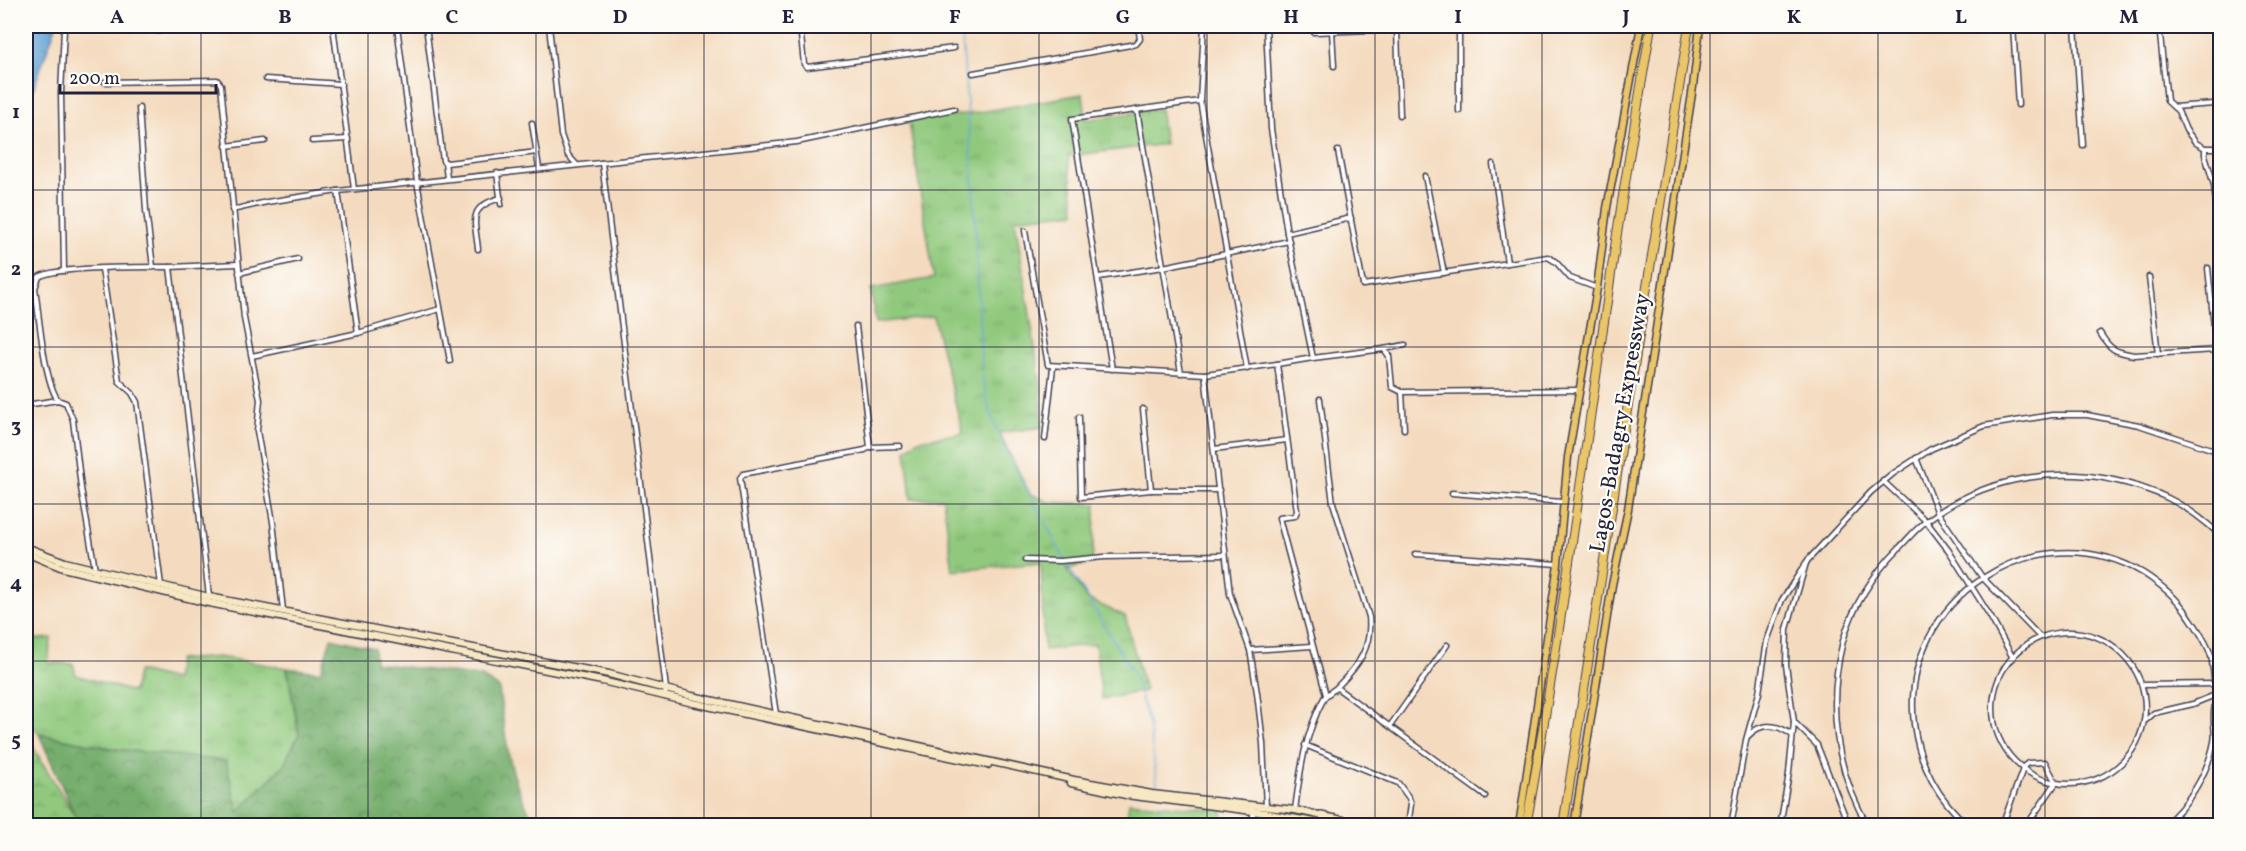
<svg xmlns="http://www.w3.org/2000/svg" width="2246" height="851" viewBox="0 0 2246 851" font-family="Vollkorn,serif">
	<style>
		.grass { fill: url(#grass-tufts); stroke: #59765c; stroke-width: 1.5 }
		.forest { fill: url(#forest-crowns); stroke: #4b6854; stroke-width: 1.5 }
		.wetland { fill: url(#wetland-marsh); stroke: #59765c; stroke-width: 1.5 }
		.water { fill: url(#water-ripples); stroke: #416288; stroke-width: 1.5 }
		.lines { fill: none; stroke-linecap: round; stroke-linejoin: round }
		.stream { stroke: #60a2d4; stroke-width: 1.5 }
		.street-casing { stroke: #423e4f; stroke-width: 7 }
		.secondary-casing { stroke: #423e4f; stroke-width: 9 }
		.primary-casing { stroke: #423e4f; stroke-width: 9 }
		.highway-casing { stroke: #423e4f; stroke-width: 10 }
		.street { stroke: #fff; stroke-width: 4 }
		.secondary { stroke: #f7e8c3; stroke-width: 6 }
		.primary { stroke: #ebc669; stroke-width: 6 }
		.highway { stroke: #ebc669; stroke-width: 8 }
		.grid { fill: none; stroke: #22223b; stroke-width: 1.5; stroke-opacity: 0.55 }
		.labels { text-anchor: middle; dominant-baseline: central; stroke-width: 4.5; stroke-linejoin: round; paint-order: stroke }
		.street-label { font-size: 22px; fill: #22223b; stroke: #fdfcf7 }
		.neatline { fill: none; stroke: #22223b; stroke-width: 2 }
		.grid-label { font-size: 20px; text-anchor: middle; font-weight: bold; fill: #22223b }
	</style>
	<defs>
		<pattern id="grass-tufts" width="24" height="20" patternUnits="userSpaceOnUse" patternTransform="scale(1.5)"><rect width="24" height="20" fill="#90c97d"/><path d="M3 7l-1-3M5 7V3M7 7l1-3M15 17l-1-3M17 17v-4M19 17l1-3" fill="none" stroke="#7cac6d"/></pattern>
		<pattern id="forest-crowns" width="20" height="18" patternUnits="userSpaceOnUse" patternTransform="scale(1.5)"><rect width="20" height="18" fill="#74ad6c"/><path d="M2 6a3 3 0 1 1 6 0M12 15a3 3 0 1 1 6 0" fill="none" stroke="#5f8c5a"/></pattern>
		<pattern id="wetland-marsh" width="20" height="14" patternUnits="userSpaceOnUse" patternTransform="scale(1.5)"><rect width="20" height="14" fill="#90c97d"/><path d="M1 5h8M5 5V1M11 12h8M15 12V8" fill="none" stroke="#7cac6d"/></pattern>
		<pattern id="water-ripples" width="26" height="14" patternUnits="userSpaceOnUse" patternTransform="scale(1.5)"><rect width="26" height="14" fill="#60a2d4"/><path d="M2 4q2-2 4 0t4 0M15 11q2-2 4 0t4 0" fill="none" stroke="#4f84ad"/></pattern>
	</defs>
	<rect width="100%" height="100%" fill="#fdfcf7"/>
	<filter id="ink" filterUnits="userSpaceOnUse"><feTurbulence type="fractalNoise" baseFrequency=".0167" numOctaves="2"/><feDisplacementMap in="SourceGraphic" scale="12" xChannelSelector="R" yChannelSelector="G"/><feConvolveMatrix kernelMatrix="1 2 1 2 8 2 1 2 1" color-interpolation-filters="sRGB"/></filter>
	<filter id="wash" filterUnits="userSpaceOnUse"><feTurbulence type="fractalNoise" baseFrequency=".008" numOctaves="4" result="noise"/><feDisplacementMap in="SourceGraphic" scale="24" xChannelSelector="R" yChannelSelector="G"/><feGaussianBlur stdDeviation="1.35" result="paint"/><feColorMatrix in="noise" values="0 0 0 0 0 0 0 0 0 0 0 0 0 0 0 0 0 1.4 0 .05"/><feComposite in="paint" operator="in"/></filter>
	<g filter="url(#wash)">
		<rect width="100%" height="100%" fill="#f4dbbf"/>
		<g class="grass">
			<polygon points="1083,94 1086,120 1160,109 1165,144 1068,156 1075,212 1015,219 1041,387 1042,427 999,433 1030,494 1049,502 1096,504 1092,563 1067,569 1087,599 1125,616 1145,691 1102,699 1095,644 1044,650 1041,562 953,570 943,498 911,499 906,450 918,440 963,433 933,316 876,323 871,289 934,278 909,121 975,113"/>
			<polygon points="51,638 48,663 73,664 76,675 133,692 138,671 175,680 178,660 219,657 287,668 299,734 283,766 238,812 116,749 39,734 26,717 26,640"/>
			<polygon points="1129,802 1222,810 1222,825 1126,826"/>
		</g>
		<path class="forest" d="M331 638 374 648 375 663 482 677 499 688C505 734 509 787 538 825H84L75 816 39 734 116 749 226 761 238 812 283 766 299 734 287 668 321 672Z"/>
		<polygon class="wetland" points="26,736 75,816 84,825 26,825"/>
		<polygon class="water" points="26,26 56,26 26,109"/>
		<g class="lines">
			<g class="stream">
				<polyline points="961,26 973,179 982,376 990,413 1006,450 1068,566 1134,674 1149,724 1157,784"/>
				<polyline points="1160,807 1162,826"/>
			</g>
		</g>
	</g>
	<g filter="url(#ink)">
		<g class="lines">
			<g class="street-casing">
				<g id="street">
					<polyline points="333,26 354,189"/>
					<polyline points="397,26 417,182 450,361"/>
					<polyline points="426,26 443,161 447,163 537,152"/>
					<polyline points="549,26 561,135 568,155 577,165"/>
					<polyline points="800,26 804,64 807,67 954,48"/>
					<polyline points="1013,26 1013,28"/>
					<polyline points="1204,26 1200,101 1247,369"/>
					<polyline points="1266,26 1271,129 1287,233 1313,358 1277,364"/>
					<polyline points="1459,26 1459,111"/>
					<polyline points="2013,26 2018,105"/>
					<polyline points="2075,26 2083,145"/>
					<polyline points="2159,26 2167,101 2178,111 2186,130 2196,143 2205,148 2220,148"/>
					<polyline points="64,29 61,93 64,271"/>
					<polyline points="1397,30 1400,115"/>
					<polyline points="158,31 195,26"/>
					<polyline points="1332,31 1334,66"/>
					<path d="M1314 32C1358 30 1402 30 1446 26"/>
					<polyline points="973,73 1136,44 1140,39 1138,26"/>
					<polyline points="266,79 341,84"/>
					<polyline points="105,82 217,80 221,85 244,318 260,400 257,431 273,522 283,610"/>
					<polyline points="2174,107 2214,104"/>
					<polyline points="139,108 146,210 153,267"/>
					<polyline points="1137,110 1181,373"/>
					<polyline points="532,123 539,168"/>
					<polyline points="312,141 348,139"/>
					<polyline points="226,146 265,141"/>
					<polyline points="2205,148 2205,155 2214,185 2220,236"/>
					<polyline points="1338,151 1363,285 1548,257 1556,262 1570,278 1597,288"/>
					<polyline points="445,162 447,178"/>
					<polyline points="602,163 666,689 665,697"/>
					<polyline points="1493,164 1507,263"/>
					<polyline points="497,173 501,204"/>
					<polyline points="1425,176 1444,273"/>
					<polyline points="338,191 358,333"/>
					<polyline points="232,210 267,202 338,191 797,142 954,109"/>
					<polyline points="1025,231 1048,365 1205,374 1277,364 1297,511 1295,516 1279,518 1326,695"/>
					<polyline points="1287,233 1351,218"/>
					<path d="M478 249C475 220 467 207 501 198"/>
					<polyline points="170,267 237,264"/>
					<polyline points="2208,268 2220,386"/>
					<polyline points="102,269 119,381 132,393 137,402 161,585"/>
					<polyline points="239,273 298,259"/>
					<polyline points="1099,277 1163,267 1289,241"/>
					<polyline points="2149,277 2158,354"/>
					<path d="M2100 333C2110 350 2115 352 2134 355L2216 350"/>
					<polyline points="1384,349 1405,345"/>
					<polyline points="252,356 358,333 440,309"/>
					<polyline points="1313,358 1384,349 1389,356 1392,387 1402,392 1579,390"/>
					<polyline points="1112,369 1072,119 1200,101"/>
					<polyline points="1205,374 1230,594 1250,650 1257,693 1263,743 1266,807"/>
					<polyline points="1402,392 1404,429"/>
					<polyline points="58,400 66,403 73,420 81,488 95,569"/>
					<path d="M26 405 58 400C44 381 39 315 35 288L39 277C56 266 145 267 170 267L209 596"/>
					<polyline points="1143,409 1151,490"/>
					<polyline points="1079,417 1081,497 1151,490 1219,490"/>
					<polyline points="1045,439 1053,367"/>
					<polyline points="870,447 900,446"/>
					<polyline points="1214,449 1287,440"/>
					<polyline points="1916,458 1938,513 1982,577 2039,636"/>
					<polyline points="1883,481 1926,521 1949,551 1990,616 2013,658"/>
					<polyline points="1452,493 1562,502"/>
					<polyline points="1415,554 1558,564"/>
					<polyline points="1025,560 1060,561 1104,557 1225,555"/>
					<circle cx="2069" cy="708" r="76"/>
					<polyline points="1250,650 1312,646"/>
					<polyline points="2142,685 2215,684"/>
					<polyline points="1337,688 1485,796"/>
					<polyline points="776,714 740,478 743,474 865,450 870,447 856,326"/>
					<polyline points="2146,720 2154,713 2193,704 2220,693"/>
					<polyline points="1794,722 1817,745 1849,826"/>
					<polyline points="1390,726 1447,645"/>
					<path d="M1748 736C1761 722 1778 724 1792 735"/>
					<polyline points="1305,745 1398,783 1409,798 1411,804 1408,826"/>
					<path d="M1295 810C1300 771 1305 733 1324 698 1328 692 1334 691 1338 686 1359 665 1372 647 1369 617L1333 503 1320 399"/>
					<polyline points="1253,826 1253,812"/>
					<polyline points="1731,826 1746,740 1759,693 1767,641 1782,600 1808,560 1871,492 1894,473 1931,449 1984,426 2052,415 2087,415 2139,425 2220,452"/>
					<polyline points="1780,826 1789,773 1794,722 1786,665 1787,629 1806,563"/>
					<path d="M1868 826C1835 770 1827 704 1843 641 1852 607 1874 573 1899 548 1908 539 1917 527 1928 520 1979 481 2046 467 2109 479 2155 489 2185 502 2220 535"/>
					<path d="M1969 826C1938 800 1919 764 1914 724 1899 600 2035 510 2143 573 2162 585 2177 598 2189 616 2197 628 2207 642 2211 656 2213 666 2214 677 2215 688 2217 697 2214 705 2214 714 2213 723 2216 733 2214 742 2208 773 2188 806 2163 826"/>
					<polyline points="2002,826 2024,766 2028,763 2045,762 2056,783 2026,826"/>
				</g>
			</g>
			<g class="secondary-casing">
				<g id="secondary">
					<polyline points="26,547 65,562 209,597 609,674 692,696 1074,780 1152,794 1295,810 1371,826"/>
					<polyline points="26,553 63,568 209,603 602,681 693,703 988,765"/>
					<polyline points="1071,783 1126,795 1253,811 1337,826"/>
				</g>
			</g>
			<g class="primary-casing">
				<g id="primary">
					<polyline points="1519,826 1558,564 1568,457 1597,288 1607,208 1641,26"/>
					<polyline points="1574,826 1612,585 1628,509 1652,355 1693,87 1700,26"/>
				</g>
			</g>
			<g class="highway-casing">
				<g id="highway">
					<path d="M1526 826C1559 645 1583 463 1610 281 1622 196 1637 111 1651 26"/>
					<polyline points="1563,826 1625,423 1689,26"/>
				</g>
			</g>
			<use href="#street" class="street"/>
			<use href="#secondary" class="secondary"/>
			<use href="#primary" class="primary"/>
			<use href="#highway" class="highway"/>
		</g>
	</g>
	<path class="grid" d="M201 26V826M368 26V826M536 26V826M704 26V826M871 26V826M1039 26V826M1207 26V826M1375 26V826M1542 26V826M1710 26V826M1878 26V826M2045 26V826M26 190H2220M26 347H2220M26 504H2220M26 661H2220"/>
	<g class="labels">
		<g class="street-label">
			<text transform="translate(1621 423) rotate(-80)">Lagos-Badagry Expressway</text>
		</g>
	</g>
	<rect width="2246" height="851" fill="none" stroke="#fdfcf7" stroke-width="66"/>
	<path d="M60 84v9h156v-9" fill="none" stroke="#22223b" stroke-width="3"/>
	<text x="69" y="84" font-size="18" fill="#22223b" stroke="#fdfcf7" stroke-width="4.5" paint-order="stroke">200 m</text>
	<rect x="33" y="33" width="2180" height="785" class="neatline"/>
	<g class="grid-label">
		<text x="117" y="23">A</text>
		<text x="285" y="23">B</text>
		<text x="452" y="23">C</text>
		<text x="620" y="23">D</text>
		<text x="788" y="23">E</text>
		<text x="955" y="23">F</text>
		<text x="1123" y="23">G</text>
		<text x="1291" y="23">H</text>
		<text x="1458" y="23">I</text>
		<text x="1626" y="23">J</text>
		<text x="1794" y="23">K</text>
		<text x="1961" y="23">L</text>
		<text x="2129" y="23">M</text>
		<text x="16" y="118">1</text>
		<text x="16" y="275">2</text>
		<text x="16" y="432">3</text>
		<text x="16" y="589">4</text>
		<text x="16" y="746">5</text>
	</g>
</svg>
